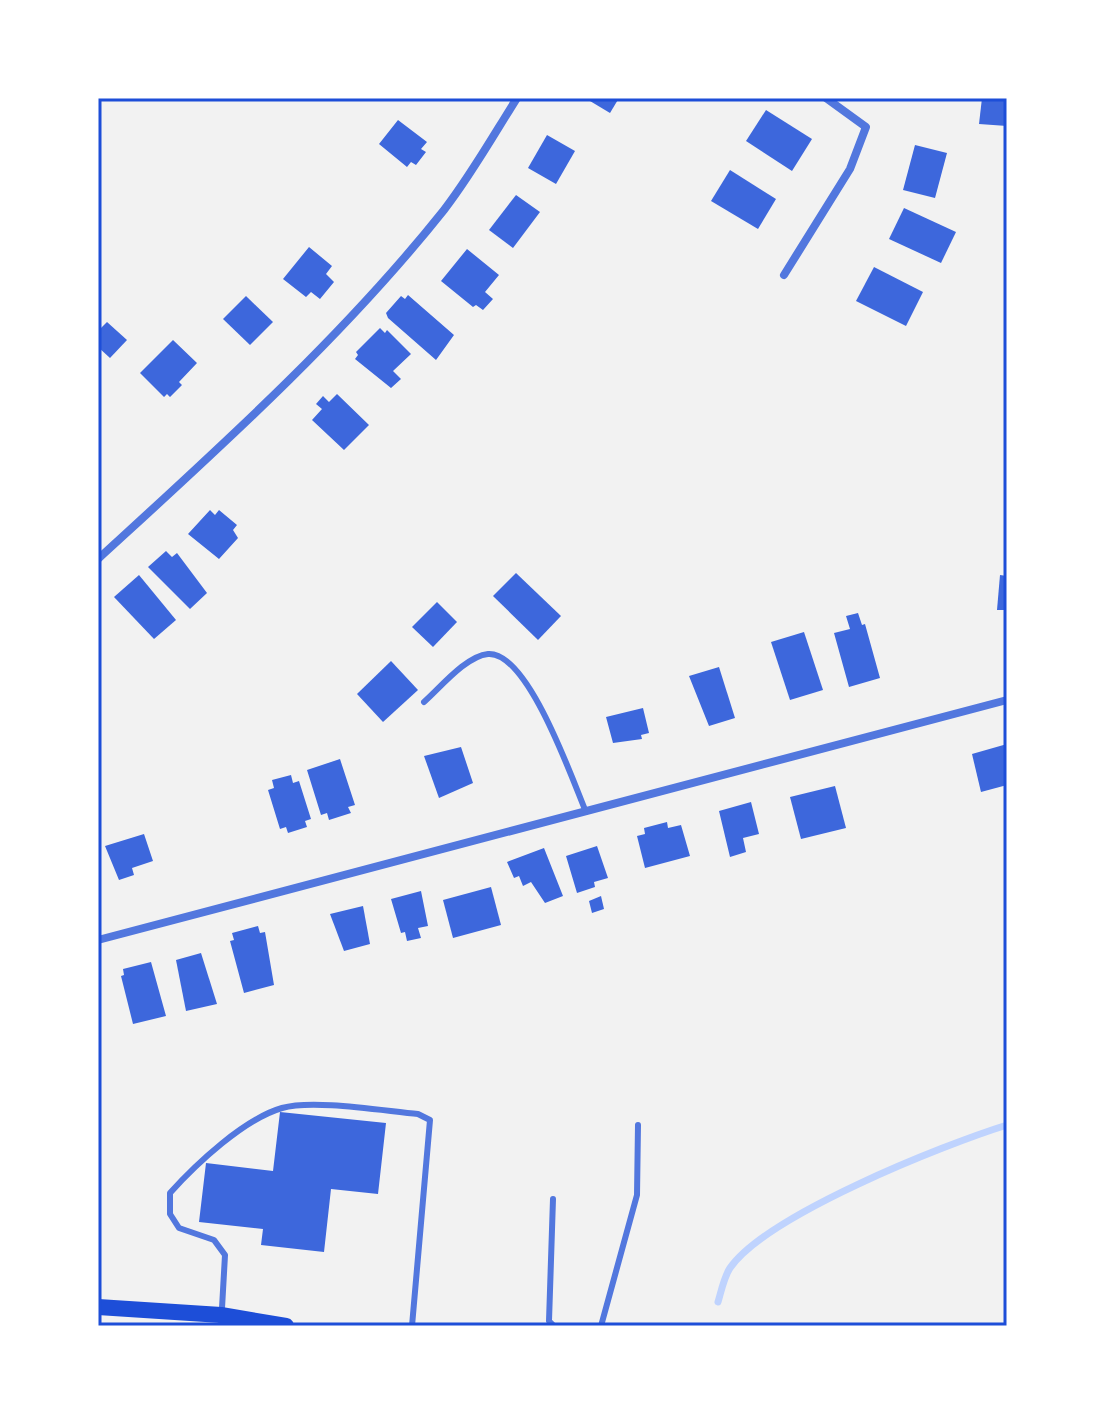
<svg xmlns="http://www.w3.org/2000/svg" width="1105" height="1424" viewBox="0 0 1105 1424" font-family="Figtree,sans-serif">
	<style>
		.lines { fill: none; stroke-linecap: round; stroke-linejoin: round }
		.stream { stroke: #bfd3fe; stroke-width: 7 }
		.building { fill: #3d67dc }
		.service { stroke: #5277de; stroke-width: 6 }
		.minor { stroke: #5277de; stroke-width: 8 }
		.secondary { stroke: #1d4ed8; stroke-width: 16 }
		.neatline { fill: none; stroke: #1d4ed8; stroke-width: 3 }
	</style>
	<rect width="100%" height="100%" fill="#f2f2f2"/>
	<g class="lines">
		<path class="stream" d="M718 1302C721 1292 724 1277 730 1268 767 1215 943 1145 1007 1125"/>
	</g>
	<g class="building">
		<polygon points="585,98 619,98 610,113"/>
		<polygon points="982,98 1007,98 1007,126 979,124"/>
		<polygon points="766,110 812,139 792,171 746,141"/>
		<polygon points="398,120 427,142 421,149 426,152 416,165 411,162 407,167 379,144"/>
		<polygon points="547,135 575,151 556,184 528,168"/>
		<polygon points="915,145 947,153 935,198 903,190"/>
		<polygon points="730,170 776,199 758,229 711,201"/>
		<polygon points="516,195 540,212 513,248 489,230"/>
		<polygon points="904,208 956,232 941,263 889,239"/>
		<polygon points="309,247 332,266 326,274 334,282 320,299 311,292 306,297 283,279"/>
		<polygon points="467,249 499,275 485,292 493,299 483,310 476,305 473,307 441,281"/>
		<polygon points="874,267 923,292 906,326 856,301"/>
		<polygon points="408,295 454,335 436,360 388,318 386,313 401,296 405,299"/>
		<polygon points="246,296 273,322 250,345 223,319"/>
		<polygon points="107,322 127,340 110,358 98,347 98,331"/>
		<polygon points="380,328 385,333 387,330 411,354 393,371 401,379 391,388 355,359 358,355 356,352"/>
		<polygon points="173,340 197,363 179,382 182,385 170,397 167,394 164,397 140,373"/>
		<polygon points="337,394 369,425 344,450 312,420 322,409 316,404 323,396 329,402"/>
		<polygon points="210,510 215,515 219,510 237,525 233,530 238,538 219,559 188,534"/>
		<polygon points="166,551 172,557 177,553 207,593 190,609 148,567"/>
		<polygon points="516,573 561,616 538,640 493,596"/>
		<polygon points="139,575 176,620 154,639 114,597"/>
		<polygon points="1000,575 1007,576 1007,610 997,610"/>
		<polygon points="437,602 457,622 433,647 412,627"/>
		<polygon points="858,613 862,625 865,624 880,678 849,687 834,633 850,629 846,616"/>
		<polygon points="804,632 823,690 790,700 771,642"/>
		<polygon points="391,661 418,690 383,722 357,694"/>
		<polygon points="719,667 735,718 709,726 689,676"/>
		<polygon points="643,708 649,733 641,735 642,739 613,743 606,717"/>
		<polygon points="1007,744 1007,785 981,792 972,754"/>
		<polygon points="461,747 473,783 439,798 424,756"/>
		<polygon points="340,759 355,805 348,807 351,813 329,820 327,813 321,815 307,770"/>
		<polygon points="291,775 293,783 299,781 311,819 305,821 307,827 288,833 286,827 280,829 268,790 274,788 272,780"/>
		<polygon points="835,786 846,828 801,839 790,797"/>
		<polygon points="751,802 759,834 743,838 746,852 730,857 719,811"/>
		<polygon points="667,822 668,828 681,825 690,856 645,868 637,836 645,834 644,828"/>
		<polygon points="144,834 153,861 132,868 134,875 119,880 105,846"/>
		<polygon points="597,846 608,878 594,882 595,887 577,893 566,856"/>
		<polygon points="544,848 563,896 545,903 531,882 523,886 519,876 514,878 507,862"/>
		<polygon points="491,887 501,925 453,938 443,900"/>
		<polygon points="421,891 428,926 418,928 421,938 407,941 405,932 401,933 391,899"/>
		<polygon points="601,896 604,909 592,913 589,901"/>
		<polygon points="363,906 370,944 344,951 330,914"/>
		<polygon points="258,926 260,933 265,932 274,985 244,993 230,941 234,940 232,933"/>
		<polygon points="201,953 217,1004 186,1011 176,960"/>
		<polygon points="151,962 166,1016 133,1024 121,976 124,975 123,969"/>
		<polygon points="280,1112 386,1123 378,1194 331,1189 324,1252 261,1245 263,1229 199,1222 206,1163 273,1171"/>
	</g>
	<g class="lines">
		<g class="service">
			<path d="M424 702C440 688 466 656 488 654 528 651 572 779 586 812"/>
			<polyline points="553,1199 549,1321 554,1326"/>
			<path d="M221 1326 225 1255 214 1240 179 1228 170 1214V1193C196 1164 244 1119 282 1108 313 1099 384 1111 418 1114L430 1120 412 1326"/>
			<polyline points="601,1326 637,1195 638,1125"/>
		</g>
		<g class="minor">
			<polyline points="784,275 850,169 866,127 826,98"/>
			<path d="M98 559C218 449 342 338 444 210 471 175 493 136 517 98"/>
			<polyline points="98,940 1007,700"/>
		</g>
		<polyline class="secondary" points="98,1307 221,1315 286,1326"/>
	</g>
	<rect width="1105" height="1424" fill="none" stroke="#ffffff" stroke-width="200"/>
	<rect x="100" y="100" width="905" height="1224" class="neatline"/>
</svg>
